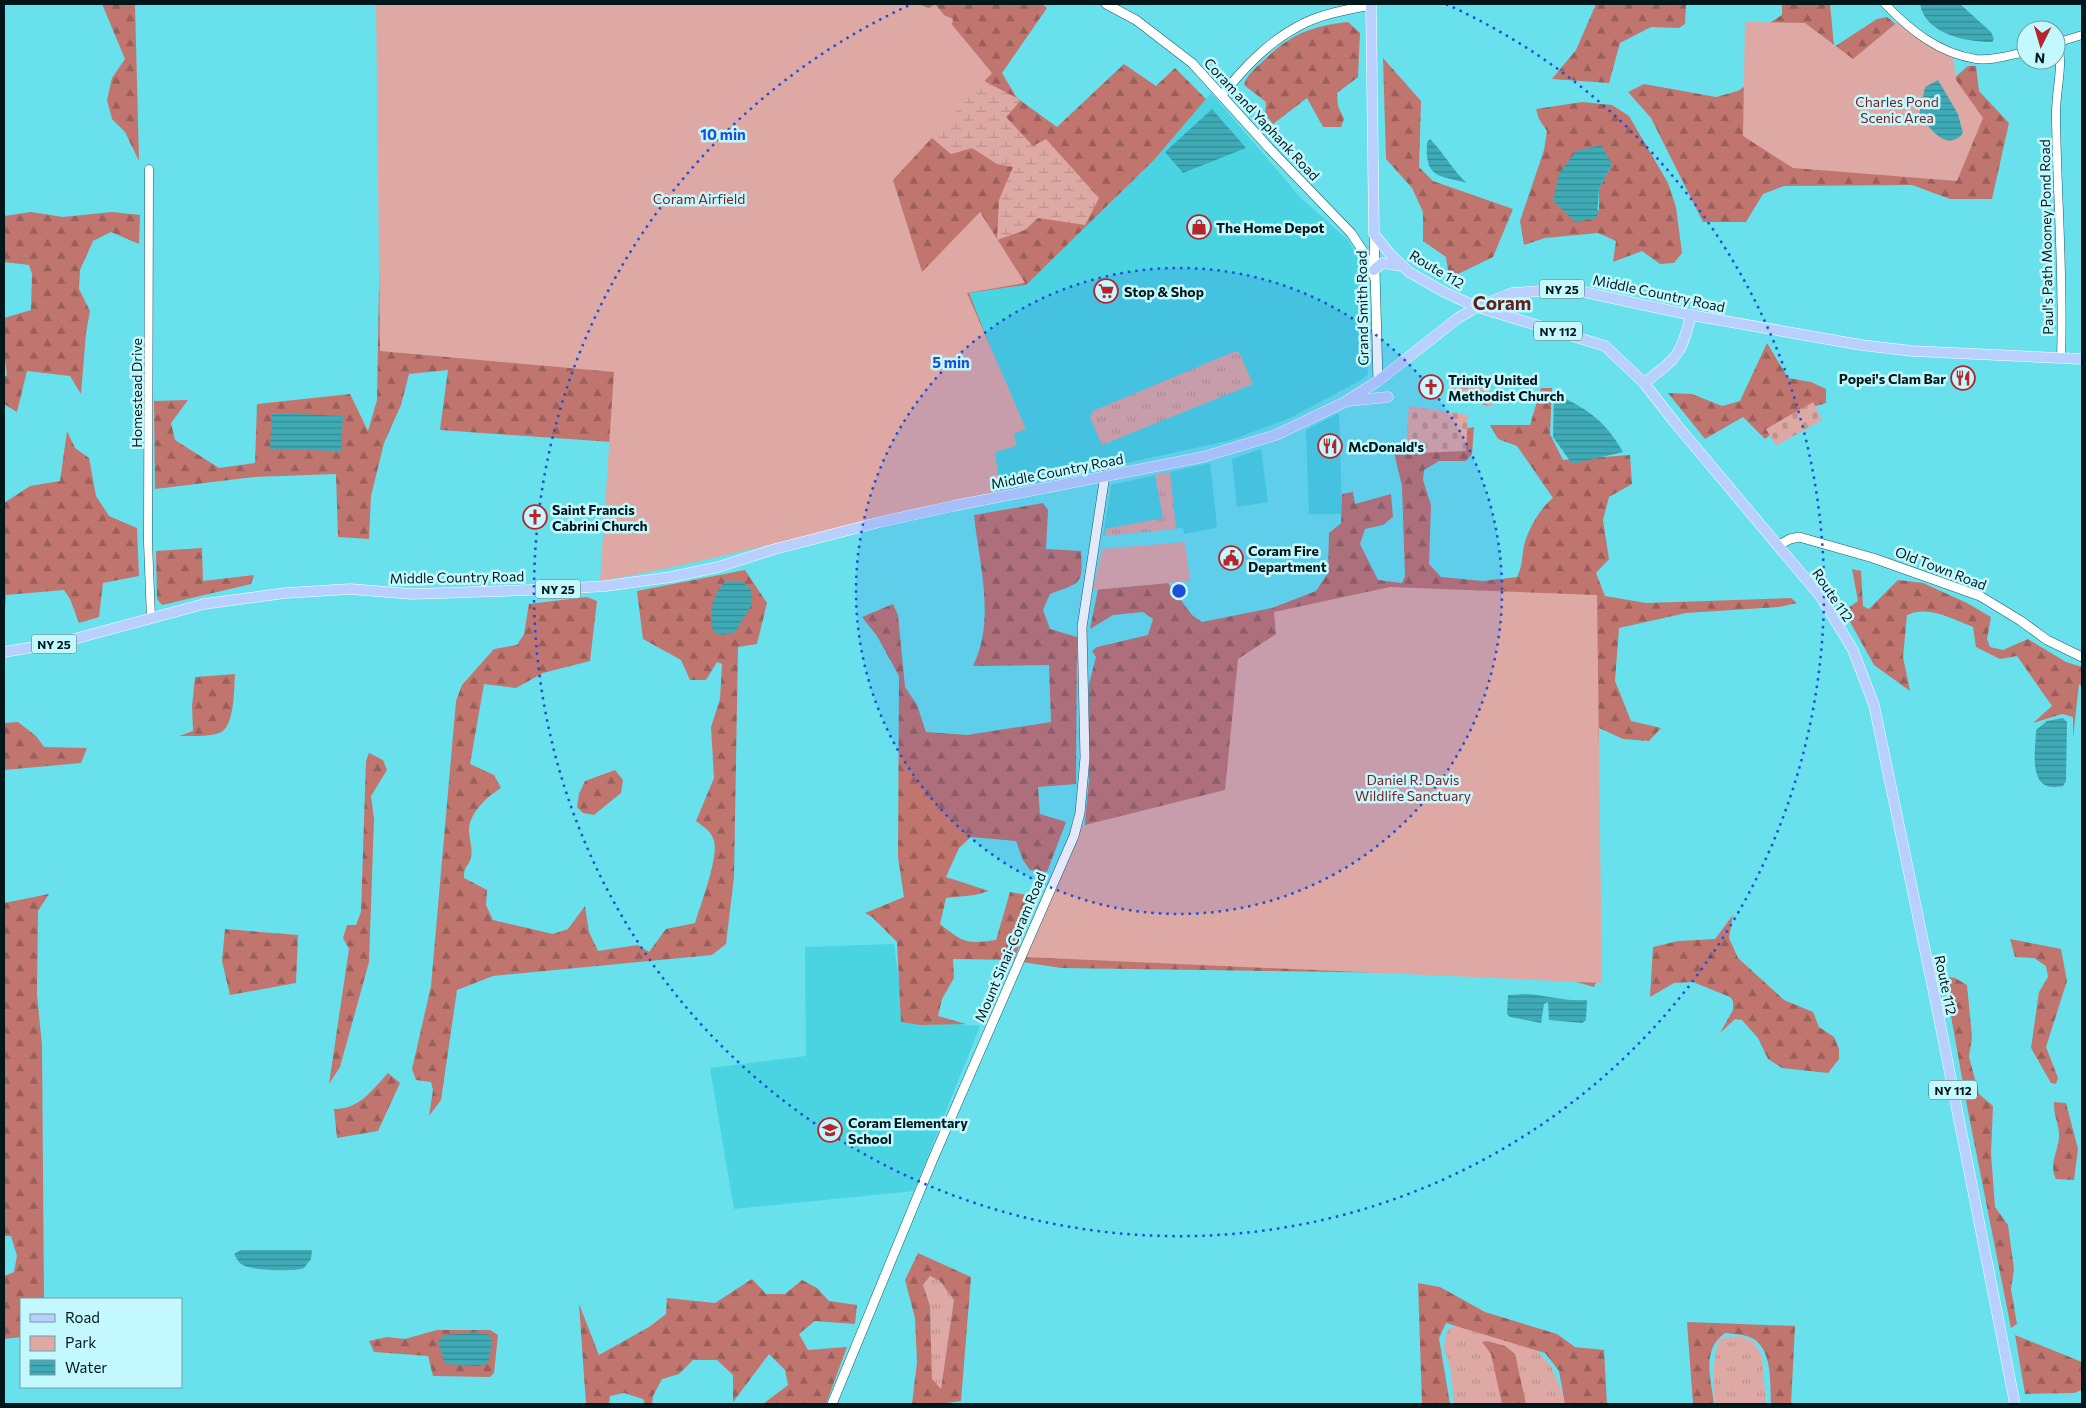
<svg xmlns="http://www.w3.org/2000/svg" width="2086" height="1408" viewBox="0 0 2086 1408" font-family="Commissioner,sans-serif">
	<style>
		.built { fill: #4ad3e1 }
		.grass { fill: url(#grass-tufts) }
		.forest { fill: url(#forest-firs); fill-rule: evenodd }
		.wetland { fill: url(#wetland-marsh) }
		.cemetery { fill: url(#cemetery-stones) }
		.park { fill: #dea9a5 }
		.water { fill: url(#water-rules) }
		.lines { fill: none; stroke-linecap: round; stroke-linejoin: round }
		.tertiary-casing { stroke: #185b62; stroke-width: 9 }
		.secondary-casing { stroke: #185b62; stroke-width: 10 }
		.primary-casing { stroke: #fff; stroke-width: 11 }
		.tertiary { stroke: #fff; stroke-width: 8 }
		.secondary { stroke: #fff; stroke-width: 9 }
		.primary { stroke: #b9d0ff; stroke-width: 10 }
		.ring { fill: none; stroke: #1d4ed8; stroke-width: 2.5; stroke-dasharray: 2.5 5 }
		.labels { text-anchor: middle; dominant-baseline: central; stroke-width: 5; stroke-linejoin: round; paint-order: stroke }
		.shield { fill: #c3f8fe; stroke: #3a5b5f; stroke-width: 1 }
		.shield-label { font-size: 12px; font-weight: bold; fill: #00181b }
		.park-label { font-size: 14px; fill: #7d2021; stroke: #c3f8fe }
		.street-label { font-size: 14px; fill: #00181b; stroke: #c3f8fe }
		.poi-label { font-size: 14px; font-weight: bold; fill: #00181b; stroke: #c3f8fe; text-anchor: start }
		.district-label { font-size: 19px; font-weight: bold; fill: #621d1c; stroke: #c3f8fe }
		.centre { fill: #1d4ed8; stroke: #c3f8fe; stroke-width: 2.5 }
		.ring-label { font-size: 15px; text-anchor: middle; font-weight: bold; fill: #1d4ed8; stroke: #c3f8fe; stroke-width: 5; stroke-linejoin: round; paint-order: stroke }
	</style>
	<defs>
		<pattern id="grass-tufts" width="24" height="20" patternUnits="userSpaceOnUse" patternTransform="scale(1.25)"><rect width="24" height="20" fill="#dea9a5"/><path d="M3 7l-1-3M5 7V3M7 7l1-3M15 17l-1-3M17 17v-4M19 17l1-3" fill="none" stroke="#bd918d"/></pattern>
		<pattern id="forest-firs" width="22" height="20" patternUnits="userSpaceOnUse" patternTransform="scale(1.25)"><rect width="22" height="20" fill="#c1756f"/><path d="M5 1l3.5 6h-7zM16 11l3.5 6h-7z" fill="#9a5f5a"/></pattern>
		<pattern id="wetland-marsh" width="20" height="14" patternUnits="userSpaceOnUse" patternTransform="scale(1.25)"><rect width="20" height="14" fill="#dea9a5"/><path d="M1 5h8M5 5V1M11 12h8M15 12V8" fill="none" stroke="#bd918d"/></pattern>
		<pattern id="cemetery-stones" width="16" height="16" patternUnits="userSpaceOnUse" patternTransform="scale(1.25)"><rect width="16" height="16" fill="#dea9a5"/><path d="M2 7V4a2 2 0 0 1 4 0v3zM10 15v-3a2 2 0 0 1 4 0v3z" fill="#bd918d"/></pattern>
		<pattern id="water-rules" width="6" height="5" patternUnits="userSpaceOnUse" patternTransform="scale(1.25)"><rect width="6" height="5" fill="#3fabb6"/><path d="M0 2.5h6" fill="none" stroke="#328a93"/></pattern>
	</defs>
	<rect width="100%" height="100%" fill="#68e1ed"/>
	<g class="built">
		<polygon points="1211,93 1301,198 1348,240 1356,254 1362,273 1368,374 1361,380 1290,418 1231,440 1000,491 995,452 1016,446 1014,434 1025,429 967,292 1026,285 1155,159"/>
		<polygon points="1339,413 1342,514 1309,514 1306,430"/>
		<polygon points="1261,449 1268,502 1237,507 1232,459"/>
		<polygon points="1210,463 1217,526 1215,528 1184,534 1183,528 1103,536 1111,485"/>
		<polygon points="894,944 904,1019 980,1026 914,1191 734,1209 710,1068 806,1056 805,947"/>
	</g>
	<g class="grass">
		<polygon points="1236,351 1240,354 1253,384 1102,445 1090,418 1093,411"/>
		<polygon points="1170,472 1176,529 1105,536 1105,529 1163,518 1155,475"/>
		<polygon points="930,1276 940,1281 954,1300 941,1390 932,1379 930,1306 923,1285"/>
		<polygon points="1462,1323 1524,1337 1551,1366 1567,1404 1454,1404 1451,1372 1444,1347 1447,1330"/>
		<path d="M1738 1336 1753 1341 1762 1356 1766 1404H1715C1712 1381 1713 1361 1719 1339Z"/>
	</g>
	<g class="forest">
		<polygon points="102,4 135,4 139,161 125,132 112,119 107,100 112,78 125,59"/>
		<polygon points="384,4 1042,4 1047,8 1002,73 1017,98 1057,127 1124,64 1156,86 1175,68 1206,99 1155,159 1026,285 969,293 1023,429 984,441 918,500 743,550 606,568 612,442 440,430 448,370 409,374 401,405 384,443 371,496 369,539 338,537 336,474 254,477 155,489 154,401 188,400 171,423 175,440 219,468 255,463 257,404 350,394 368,431 377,400"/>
		<polygon points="1596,4 1686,4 1685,24 1679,28 1651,27 1620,43 1609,83 1552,79 1576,50"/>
		<polygon points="1782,4 1830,4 1834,47 1877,19 1887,17 1920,44 1953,79 1968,66 1976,66 1979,91 2009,123 1992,199 1950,199 1912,185 1784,186 1763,194 1746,222 1703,222 1651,118 1628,92 1644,84 1716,97 1738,91 1745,86 1758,30 1782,15"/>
		<path d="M1348 22 1360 33 1358 77 1337 93 1338 106 1344 119 1341 127H1323L1307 98 1273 124 1265 114 1266 102 1244 85C1247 75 1253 70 1261 63 1288 36 1309 26 1348 22Z"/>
		<polygon points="1383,58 1421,101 1419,167 1433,181 1513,209 1493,257 1454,276 1448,271 1446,257 1423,241 1423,212 1412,188 1386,159"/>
		<path d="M1582 102 1612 105 1629 116 1668 183 1676 207 1682 253 1674 263 1660 264 1642 251 1613 262 1616 241 1598 233 1545 238 1524 245 1520 221 1544 150 1547 131 1539 119 1536 109ZM1612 164 1599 189V211L1559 174Z"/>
		<polygon points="31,212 63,217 112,212 140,215 139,244 111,232 93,241 80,270 79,289 90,311 86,333 81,394 70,376 27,371 17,412 4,404 4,377 7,375 4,354 4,318 31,310 32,274 29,265 4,262 4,216"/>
		<polygon points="1767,343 1788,378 1811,382 1826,389 1826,403 1796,412 1765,439 1743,417 1705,439 1668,393 1692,394 1722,406 1740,401"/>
		<path d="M1541 388H1552L1550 434 1563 460 1630 455 1632 484 1609 497 1603 520 1609 559 1596 573 1605 596 1646 603 1791 598 1797 603 1779 607 1686 613 1619 628 1615 681 1631 721 1661 728 1649 741 1623 739 1599 728V976L1594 987 1552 975 1061 968 1022 962 1084 832 1089 780V684L1096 657 1092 651 1097 647 1148 635 1153 619 1143 612 1113 615 1090 629 1098 589 1168 583 1192 615 1202 622 1272 608 1316 591 1328 573 1329 533 1341 523 1342 494 1353 492 1355 504 1391 494 1393 517 1383 525 1365 529 1360 544 1378 580 1402 583 1405 576 1402 486 1393 448H1448L1460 430 1474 427 1472 454 1466 461H1439L1424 470 1423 480 1431 505 1429 564 1441 577 1483 581 1517 577C1524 563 1521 555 1525 542 1529 528 1541 507 1553 498L1517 446 1498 439 1490 425H1530Z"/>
		<polygon points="67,431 75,448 89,458 96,496 109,516 137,528 139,576 103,583 99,617 79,623 70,599 64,590 6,595 4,623 4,503 30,486 60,481"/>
		<path d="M1043 503 1048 510 1046 549 1081 551C1083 586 1081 582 1050 594L1043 610 1050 629 1077 637 1076 784 1038 787 1040 814 1066 822 1047 872 1030 870 1023 860 1016 841 971 837 959 848 946 877 989 891 975 895 946 898 940 924C964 943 966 944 996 940L1010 892 1037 897 1014 960 953 959 954 978 942 999 938 1016 966 1024 920 1025 901 1022 897 942 872 917 865 913 904 897 898 857 899 676 877 636 862 617 893 604 898 615 905 687 917 705 926 732 967 735 1051 722 1049 665 973 666C996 620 979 564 974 515Z"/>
		<polygon points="202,548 203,581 254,575 251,584 162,605 157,599 156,551"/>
		<path d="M1852 569 1861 571 1863 606 1869 609 1898 580 1923 583 1967 603 1991 617 1987 639 1990 647 2003 650 2028 639 2066 662 2082 667V686L2079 684 2073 738V717L2062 714 2033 723 2052 706 2017 656 2000 659 1976 647 1973 627C1952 619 1929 605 1907 615L1903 657 1910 691 1874 665 1844 611 1858 601Z"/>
		<path d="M745 570 767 603 757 644 738 647 734 877 726 944 712 955 493 976 457 990 441 1100 429 1116 433 1090 431 1082 416 1080 412 1069 431 986 456 701 462 685 494 649 517 645 524 634 529 604 587 597 597 601 590 661 543 673 516 688 484 684 470 764 494 775 501 788C488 796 469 813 469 830 469 838 473 849 471 857 469 867 463 866 464 878L487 890 486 905 493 920 553 934 568 929 585 906 589 932 598 951 638 945 649 952 666 929 695 923C700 906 719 857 714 841 712 832 704 827 696 821L714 778 711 727 720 699 722 664 717 662 706 680H690L681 660 643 639 637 591Z"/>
		<path d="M235 674C234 688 235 728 219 733 208 737 191 736 179 736L193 731 192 706 195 677Z"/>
		<polygon points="18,722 36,736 44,747 87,748 81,763 4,770 4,723"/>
		<polygon points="369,753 383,760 387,770 371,796 374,819 369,962 340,1067 329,1084 349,949 343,938 347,925 356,925 361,912 366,761"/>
		<polygon points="615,770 623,780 621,793 594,815 583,813 577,807 579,794 585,781"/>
		<polygon points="49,894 38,911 37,995 42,1045 44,1299 21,1299 21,1337 4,1339 4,1276 14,1272 17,1256 11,1236 4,1236 4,903"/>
		<polygon points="1733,915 1729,938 1738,958 1784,1000 1813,1012 1819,1027 1834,1037 1839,1049 1839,1059 1828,1073 1782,1068 1768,1059 1758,1038 1742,1020 1735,1019 1720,1033 1733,1010 1733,1001 1730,997 1693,982 1674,983 1650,997 1653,947 1678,941 1715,939"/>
		<polygon points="225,929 298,935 296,983 230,995 222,961"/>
		<polygon points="2010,939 2061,949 2067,981 2046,1047 2058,1078 2056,1084 2051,1083 2031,1048 2039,992 2048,977 2046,966 2034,958 2015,957"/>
		<polygon points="1949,977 1955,978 1967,985 1972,1037 1969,1057 1979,1094 1993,1106 1991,1153 1995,1207 2008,1225 2014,1269 2011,1289 2017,1324 2011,1328 1967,1106 1948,999"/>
		<path d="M388 1073 400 1083 378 1131 337 1138 334 1109C359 1110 373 1089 388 1073Z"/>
		<path d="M2054 1102 2066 1103 2078 1149 2074 1180 2056 1179C2048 1162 2060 1150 2059 1133 2058 1121 2053 1113 2054 1102Z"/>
		<path d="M918 1253 971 1277 961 1401 939 1404H912L917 1362 915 1318 905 1280ZM930 1276 940 1281 954 1300 941 1389 932 1379 930 1306 923 1285Z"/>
		<polygon points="752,1279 766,1294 785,1294 802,1280 817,1288 829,1301 857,1305 855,1324 815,1321 799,1334 808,1350 847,1347 826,1404 763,1404 788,1385 785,1370 769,1354 733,1402 733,1375 717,1360 693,1360 679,1374 662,1379 653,1396 652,1404 645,1404 643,1399 624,1393 610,1396 609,1404 586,1404 579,1304 599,1355 649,1327 666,1314 667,1298 715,1303"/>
		<polygon points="1418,1283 1440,1287 1485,1312 1557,1334 1575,1347 1604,1350 1607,1404 1565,1404 1559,1371 1545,1353 1446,1323 1439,1338 1450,1404 1422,1404"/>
		<path d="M1687 1322 1795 1326 1791 1404H1771C1770 1384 1773 1345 1749 1337 1742 1334 1733 1334 1725 1333 1701 1350 1711 1378 1714 1404H1693Z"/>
		<polygon points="437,1330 490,1330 498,1335 494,1373 490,1377 433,1376 428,1356 374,1352 369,1341 387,1337 405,1339"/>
		<polygon points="2015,1335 2082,1362 2082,1390 2074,1393 2025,1394"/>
		<polygon points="1487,1341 1505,1346 1515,1354 1526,1404 1502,1404 1491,1354 1482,1342"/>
	</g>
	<polygon class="wetland" points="889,4 919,4 953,19 947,52 986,82 1021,100 1006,117 1033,146 1046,139 1099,198 1085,225 1038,218 1025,230 997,240 999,200 1013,167 997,164 972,148 951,154 926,133"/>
	<g class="cemetery">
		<polygon points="1454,382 1477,386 1496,393 1491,407 1465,399 1451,391"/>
		<polygon points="1813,402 1822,420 1776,446 1766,429"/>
		<polygon points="1409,406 1468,415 1466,451 1416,453 1409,451 1406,443"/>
	</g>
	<g class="park">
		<path d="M376 4H911L922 13 935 4 992 73 893 180 922 272 980 212 1025 283 967 293 1026 429 1014 434 1016 446 995 452 1000 491C866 518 734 558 600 581L614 372 380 351Z"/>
		<polygon points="1900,20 1953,55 1956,80 1983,118 1957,181 1793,168 1743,136 1745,22 1805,23 1853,59"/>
		<polygon points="1185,542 1190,581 1093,590 1102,549"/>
		<polygon points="1390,587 1597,595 1602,983 1025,957 1081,826 1225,790 1238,659 1276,634 1274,612"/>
	</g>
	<g class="water">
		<path d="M1920 4H1960L1991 32 1994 39 1992 42C1966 42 1925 34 1920 4Z"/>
		<path d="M1938 80 1958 114 1963 133C1947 153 1930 128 1919 115L1925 87Z"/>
		<polygon points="1212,109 1246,148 1183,173 1165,152"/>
		<path d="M1430 139C1444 153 1453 171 1467 183 1437 175 1425 178 1427 142Z"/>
		<polygon points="1601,145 1612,164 1599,189 1597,218 1575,222 1553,201 1559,174 1576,151"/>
		<path d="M1554 393C1587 409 1604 419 1623 452L1572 464 1553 437Z"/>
		<polygon points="272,413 343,416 341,451 270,449"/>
		<path d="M726 581H741L751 590V606L735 632 723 635 714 633C708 616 712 593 726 581Z"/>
		<path d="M2063 718 2067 722 2066 781 2063 786C2058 787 2051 788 2047 786 2029 779 2036 745 2036 730L2047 721Z"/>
		<path d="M1526 994C1547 995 1566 1002 1587 1000L1586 1020 1582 1023 1549 1020 1548 1002 1544 1004 1541 1023 1510 1017 1507 1014 1508 995Z"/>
		<path d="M241 1250H312L311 1259 304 1268C294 1272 255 1270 245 1266 239 1264 237 1259 234 1254Z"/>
		<polygon points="476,1332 490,1335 492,1344 488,1363 479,1366 445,1364 438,1342 444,1335"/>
	</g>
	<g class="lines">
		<g class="tertiary-casing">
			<g id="tertiary">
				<path d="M1885 4C1910 30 1938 53 1976 59 1993 61 2010 55 2026 52"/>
				<path d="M2058 42C2064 68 2055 92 2056 118 2057 198 2064 278 2061 358"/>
				<polyline points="2056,43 2082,35"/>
				<polyline points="149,169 148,542 151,618"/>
			</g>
		</g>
		<g class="secondary-casing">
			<g id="secondary">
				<polyline points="1106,4 1136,20 1192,63 1269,148 1351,233 1363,251 1374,277"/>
				<path d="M1222 95C1243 69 1267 43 1297 27 1319 14 1347 10 1371 5"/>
				<polyline points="1374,234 1378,381"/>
				<polyline points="1779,545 1790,539 1799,537 1873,558 1980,596 2021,621 2047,640 2082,657"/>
				<polyline points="832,1404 933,1159 1074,836 1080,813 1085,758 1082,627 1105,475"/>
			</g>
		</g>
		<g class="primary-casing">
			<g id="primary">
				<polyline points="1371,4 1374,234 1390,254 1409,272 1444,292 1477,307 1605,346 1644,383 1676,424 1821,597 1853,650 1874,705 1937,1008 2015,1404"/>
				<polyline points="1374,270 1382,263 1402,266"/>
				<path d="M1644 383C1677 358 1681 356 1691 315"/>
				<polyline points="1348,401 1388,397"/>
				<polyline points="4,652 63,642 204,604 286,593 350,589 412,594 558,589 606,586 671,577 718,567 775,549 880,522 953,506 1203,457 1276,435 1345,402 1378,381 1458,318 1477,307 1512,293 1570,289 1691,315 1861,345 1912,351 2082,359"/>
			</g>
		</g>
		<use href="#tertiary" class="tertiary"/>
		<use href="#secondary" class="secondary"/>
		<use href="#primary" class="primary"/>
	</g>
	<circle cx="1179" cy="591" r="323" fill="#1d4ed8" fill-opacity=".12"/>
	<g class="ring">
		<circle cx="1179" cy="591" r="323"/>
		<path d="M1446 4A645 645 0 1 1 912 4"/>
	</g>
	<defs>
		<g id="shop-ring" transform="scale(1.25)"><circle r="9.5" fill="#c3f8fe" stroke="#b6252c" stroke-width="1.5"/><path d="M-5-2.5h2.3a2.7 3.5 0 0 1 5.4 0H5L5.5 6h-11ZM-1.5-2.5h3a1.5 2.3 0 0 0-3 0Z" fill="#b6252c"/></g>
		<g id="supermarket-ring" transform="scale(1.25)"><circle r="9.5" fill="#c3f8fe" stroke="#b6252c" stroke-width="1.5"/><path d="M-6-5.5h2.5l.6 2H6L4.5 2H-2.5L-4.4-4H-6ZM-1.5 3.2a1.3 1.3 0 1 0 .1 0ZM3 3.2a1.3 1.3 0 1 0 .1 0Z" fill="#b6252c"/></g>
		<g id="restaurant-ring" transform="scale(1.25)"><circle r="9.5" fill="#c3f8fe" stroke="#b6252c" stroke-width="1.5"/><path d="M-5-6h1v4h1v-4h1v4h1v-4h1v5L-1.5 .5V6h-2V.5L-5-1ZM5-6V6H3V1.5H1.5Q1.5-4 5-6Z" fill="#b6252c"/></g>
		<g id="church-ring" transform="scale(1.25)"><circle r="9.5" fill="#c3f8fe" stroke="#b6252c" stroke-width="1.5"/><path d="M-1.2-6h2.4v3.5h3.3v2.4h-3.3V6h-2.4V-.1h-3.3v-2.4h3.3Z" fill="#b6252c"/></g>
		<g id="civic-ring" transform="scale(1.25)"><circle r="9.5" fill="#c3f8fe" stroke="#b6252c" stroke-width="1.5"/><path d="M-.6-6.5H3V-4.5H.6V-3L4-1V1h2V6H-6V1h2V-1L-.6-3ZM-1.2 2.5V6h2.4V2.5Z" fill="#b6252c"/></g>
		<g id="school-ring" transform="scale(1.25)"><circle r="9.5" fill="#c3f8fe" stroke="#b6252c" stroke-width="1.5"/><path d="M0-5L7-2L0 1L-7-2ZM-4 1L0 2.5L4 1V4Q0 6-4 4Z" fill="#b6252c"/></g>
	</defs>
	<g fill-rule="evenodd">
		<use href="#shop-ring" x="1199" y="227"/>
		<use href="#supermarket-ring" x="1106" y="291"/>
		<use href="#restaurant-ring" x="1963" y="378"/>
		<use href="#church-ring" x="1431" y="387"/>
		<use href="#restaurant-ring" x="1330" y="446"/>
		<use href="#church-ring" x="535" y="517"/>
		<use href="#civic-ring" x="1231" y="558"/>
		<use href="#school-ring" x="830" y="1130"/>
	</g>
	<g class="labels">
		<g class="shield">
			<rect x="1539.5" y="279.5" width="45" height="19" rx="4"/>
			<rect x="1534" y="321.5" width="48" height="19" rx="4"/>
			<rect x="535.5" y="579.5" width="45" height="19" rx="4"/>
			<rect x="31.5" y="634.5" width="45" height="19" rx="4"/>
			<rect x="1929" y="1080.5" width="48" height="19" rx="4"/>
		</g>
		<g class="shield-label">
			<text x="1562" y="289">NY 25</text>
			<text x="1558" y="331">NY 112</text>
			<text x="558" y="589">NY 25</text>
			<text x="54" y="644">NY 25</text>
			<text x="1953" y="1090">NY 112</text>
		</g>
		<g class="park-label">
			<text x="1897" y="101">Charles Pond<tspan x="1897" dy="16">Scenic Area</tspan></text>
			<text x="699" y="198">Coram Airfield</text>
			<text x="1413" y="779">Daniel R. Davis<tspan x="1413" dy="16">Wildlife Sanctuary</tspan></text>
		</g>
		<g class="street-label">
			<text transform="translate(1262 119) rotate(47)">Coram and Yaphank Road</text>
			<text transform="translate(2046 237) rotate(-91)">Paul's Path Mooney Pond Road</text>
			<text transform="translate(1437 269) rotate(31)">Route 112</text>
			<text transform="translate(1659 293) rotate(12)">Middle Country Road</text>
			<text transform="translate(1362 308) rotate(-91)">Grand Smith Road</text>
			<text transform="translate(136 393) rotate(-90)">Homestead Drive</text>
			<text transform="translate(1057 471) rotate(-11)">Middle Country Road</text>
			<text transform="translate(1941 568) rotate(21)">Old Town Road</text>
			<text transform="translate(457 577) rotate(-1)">Middle Country Road</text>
			<text transform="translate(1833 595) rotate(56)">Route 112</text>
			<text transform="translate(1010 947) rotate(-67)">Mount Sinai-Coram Road</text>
			<text transform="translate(1946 985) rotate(78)">Route 112</text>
		</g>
		<g class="poi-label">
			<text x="1216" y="227">The Home Depot</text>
			<text x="1124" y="291">Stop &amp; Shop</text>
			<text x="1946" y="378" text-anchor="end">Popei's Clam Bar</text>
			<text x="1448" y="379">Trinity United<tspan x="1448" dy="16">Methodist Church</tspan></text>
			<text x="1348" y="446">McDonald's</text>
			<text x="552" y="509">Saint Francis<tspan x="552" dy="16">Cabrini Church</tspan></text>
			<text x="1248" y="550">Coram Fire<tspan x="1248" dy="16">Department</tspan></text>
			<text x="848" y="1122">Coram Elementary<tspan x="848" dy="16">School</tspan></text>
		</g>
		<g class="district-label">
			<text x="1502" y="302">Coram</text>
		</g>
	</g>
	<circle cx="1179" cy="591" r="8" class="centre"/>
	<g class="ring-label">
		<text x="723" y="140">10 min</text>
		<text x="951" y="368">5 min</text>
	</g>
	<rect width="2086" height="1408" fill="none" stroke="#00181b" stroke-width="10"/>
	<rect x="20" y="1298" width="162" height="90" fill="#c3f8fe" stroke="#759ea3"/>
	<rect x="30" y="1314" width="25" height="8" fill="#b9d0ff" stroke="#759ea3"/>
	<text x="65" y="1323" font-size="15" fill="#00181b">Road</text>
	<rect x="30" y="1336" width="25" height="15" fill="#dea9a5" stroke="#759ea3"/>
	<text x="65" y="1348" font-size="15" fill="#00181b">Park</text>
	<rect x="30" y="1360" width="25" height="15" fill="url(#water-rules)" stroke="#759ea3"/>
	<text x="65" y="1373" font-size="15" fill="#00181b">Water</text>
	<g transform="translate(2041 45) rotate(185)"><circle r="24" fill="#c3f8fe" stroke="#759ea3"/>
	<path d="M0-4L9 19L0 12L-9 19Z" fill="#b6252c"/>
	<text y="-8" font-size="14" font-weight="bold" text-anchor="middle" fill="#00181b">N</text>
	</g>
</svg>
